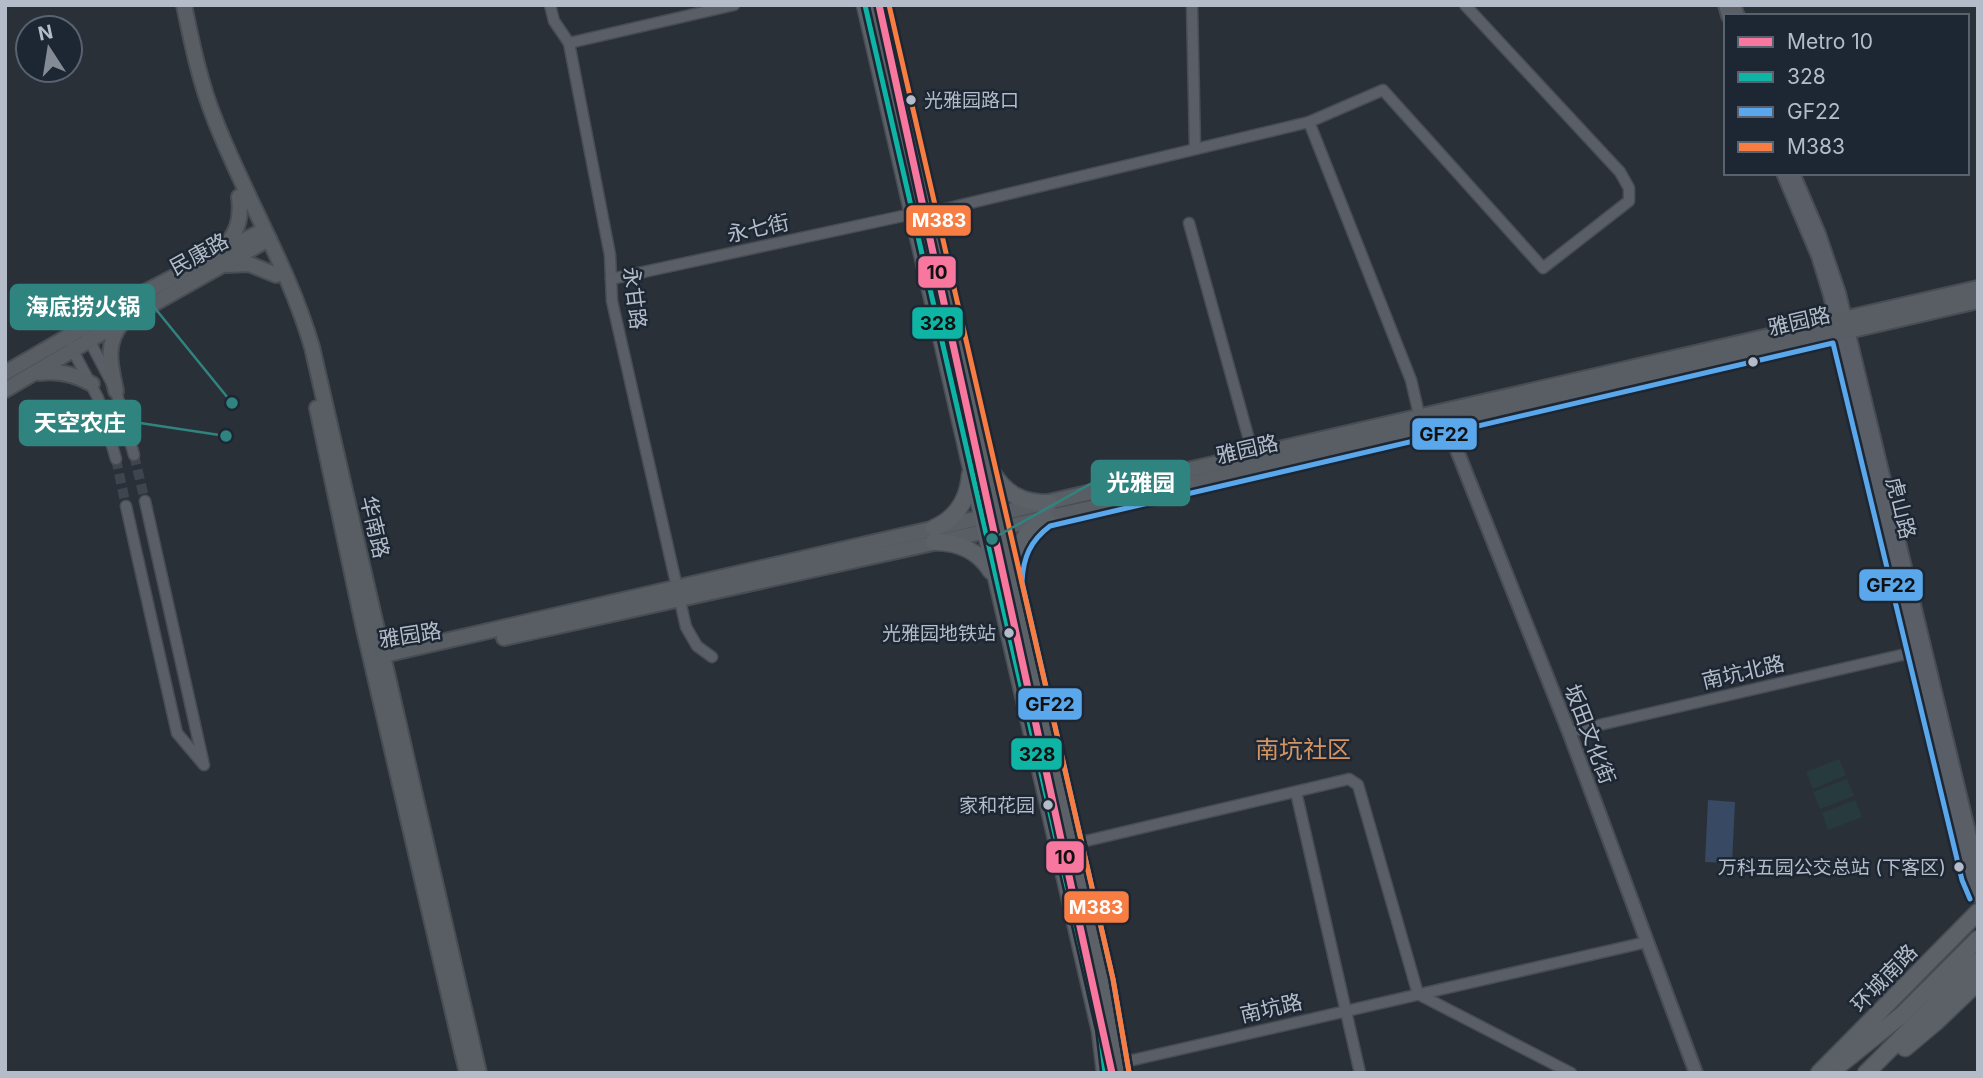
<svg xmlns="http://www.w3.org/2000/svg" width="1983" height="1078" viewBox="0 0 1983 1078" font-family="Inter,'Noto Sans SC',sans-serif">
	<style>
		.green { fill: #273a3e }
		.water { fill: #384963 }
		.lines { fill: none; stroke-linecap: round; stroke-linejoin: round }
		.minor-tunnel { stroke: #3f454e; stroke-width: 10; stroke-dasharray: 10 5; stroke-linecap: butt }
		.minor-casing { stroke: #484c53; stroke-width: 13 }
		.tertiary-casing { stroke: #484c53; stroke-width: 16 }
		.secondary-casing { stroke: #484c53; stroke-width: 18 }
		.primary-casing { stroke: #484c55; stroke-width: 19 }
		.minor { stroke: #5a5e66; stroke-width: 10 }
		.tertiary { stroke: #5a5e66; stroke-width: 12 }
		.secondary { stroke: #595d64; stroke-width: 14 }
		.primary { stroke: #5c6168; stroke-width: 16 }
		.bus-1-casing { stroke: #1d2633; stroke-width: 10 }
		.bus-2-casing { stroke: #1d2633; stroke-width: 10 }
		.bus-3-casing { stroke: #1d2633; stroke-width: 10 }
		.bus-1 { stroke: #0eb5a5; stroke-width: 5 }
		.bus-2 { stroke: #5aa8eb; stroke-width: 5 }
		.bus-3 { stroke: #f77d43; stroke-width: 5 }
		.metro-1-casing { stroke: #1d2633; stroke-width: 12 }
		.metro-1 { stroke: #f8779e; stroke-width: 7 }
		.bus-dot { fill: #b4bcc9; stroke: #1d2633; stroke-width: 2.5 }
		.labels { text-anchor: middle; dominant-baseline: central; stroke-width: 5; stroke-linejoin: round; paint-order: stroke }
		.bus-label { font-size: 19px; fill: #b4bcc9; stroke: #1d2633; text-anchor: end }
		.street-label { font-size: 21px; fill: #b4bcc9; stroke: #1d2633 }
		.quarter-label { font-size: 24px; fill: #d59563; stroke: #1d2633 }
		.leader { fill: none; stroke: #308480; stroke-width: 2.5 }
		.callout-dot { fill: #308480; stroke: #1d2633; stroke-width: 2.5 }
		.callout { fill: #308480; stroke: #308480; stroke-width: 2.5 }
		.callout-label { font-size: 23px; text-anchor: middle; font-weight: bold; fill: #fff }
		.line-badge { stroke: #1d2633; stroke-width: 2.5 }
		.badge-label { font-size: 19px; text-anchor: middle; font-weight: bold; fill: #fff }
		.pale-badge-label { font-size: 19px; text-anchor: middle; font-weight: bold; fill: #111 }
	</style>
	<rect width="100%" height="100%" fill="#2a3038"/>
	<g class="green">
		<polygon points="1839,759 1846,775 1813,789 1806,772"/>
		<polygon points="1847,779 1854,796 1820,809 1813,792"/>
		<polygon points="1855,800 1862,817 1828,830 1822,813"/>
	</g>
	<polygon class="water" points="1708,800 1735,802 1732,863 1705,862"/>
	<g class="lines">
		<g class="minor-tunnel">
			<polyline points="134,455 145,501"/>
			<polyline points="116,459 126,506"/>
		</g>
		<g class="minor-casing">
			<g id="minor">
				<polyline points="550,5 554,21 569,43 610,255 612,301 686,627 697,646 712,657"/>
				<polyline points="1192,5 1195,148"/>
				<polyline points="569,43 734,5"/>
				<polyline points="1309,122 1411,380 1421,423"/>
				<polyline points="928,213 1309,122 1383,90 1543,268 1629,201 1629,188 1620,172 1465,5"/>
				<polyline points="1189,223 1253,454"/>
				<polyline points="611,279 912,214"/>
				<polyline points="87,336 116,391 134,455"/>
				<polyline points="71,347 98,398 116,459"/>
				<polyline points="145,501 203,761"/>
				<polyline points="126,506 177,733 204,765"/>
				<polyline points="1569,732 1923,650"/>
				<polyline points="1296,792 1360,1073"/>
				<polyline points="1073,844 1349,779 1358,785 1418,994 1571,1073"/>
				<polyline points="1133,1060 1647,942"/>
			</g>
		</g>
		<g class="tertiary-casing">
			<g id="tertiary">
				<polyline points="1725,5 1728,16"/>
				<polyline points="1734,5 1738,16"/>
				<polyline points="1783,173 1818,256 1830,295 1971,878 1978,896"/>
				<polyline points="1793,173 1819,234 1839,293 1978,870"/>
				<polyline points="1443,415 1569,732 1696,1073"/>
			</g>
		</g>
		<g class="secondary-casing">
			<g id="secondary">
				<path d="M184 5C192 44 200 83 215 120 245 197 289 268 312 347L479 1073"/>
				<path d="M222 250C237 233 242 220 239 197"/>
				<polyline points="227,265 249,264 276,275"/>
				<polyline points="5,373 143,293 264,230"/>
				<path d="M39 373C59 370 75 374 92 384"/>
				<polyline points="5,390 107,330 269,239"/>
				<path d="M116 391C111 367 104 344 122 323"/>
				<polyline points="317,408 363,625 467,1073"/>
				<polyline points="504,638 1100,506 1242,471 1978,301"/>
				<polyline points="372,663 384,655 1978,288"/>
			</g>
		</g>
		<g class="primary-casing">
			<g id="primary">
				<polyline points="865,5 1100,1031 1105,1073"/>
				<polyline points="880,5 1104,981 1120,1073"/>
				<path d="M991 471C1006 494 1021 503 1049 503"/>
				<path d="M934 528C957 518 968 500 970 475"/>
				<path d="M934 542C958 542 978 550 991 571"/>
				<path d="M1013 570C1017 546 1025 531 1046 518"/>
				<polyline points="1905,1048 1936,1022 1978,982"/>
				<polyline points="1832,1071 1903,1014 1978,939"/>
				<polyline points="1819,1073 1978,912"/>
				<polyline points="1866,1073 1978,961"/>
			</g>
		</g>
		<use href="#minor" class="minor"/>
		<use href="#tertiary" class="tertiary"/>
		<use href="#secondary" class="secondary"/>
		<use href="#primary" class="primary"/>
		<g class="bus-1-casing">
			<polyline id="bus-1" points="865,5 1100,1031 1105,1073"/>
		</g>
		<g class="bus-2-casing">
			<path id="bus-2" d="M1129 1072 1113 979 1022 582C1023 558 1030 541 1050 526L1833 343 1962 880 1970 899"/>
		</g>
		<g class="bus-3-casing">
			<polyline id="bus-3" points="889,5 1113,979 1129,1072"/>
		</g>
		<use href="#bus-1" class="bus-1"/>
		<use href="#bus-2" class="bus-2"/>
		<use href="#bus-3" class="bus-3"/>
		<g class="metro-1-casing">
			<polyline id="metro-1" points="879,5 1112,1073"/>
		</g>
		<use href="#metro-1" class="metro-1"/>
	</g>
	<g class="bus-dot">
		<circle cx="911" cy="100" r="6"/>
		<circle cx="1753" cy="362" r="6"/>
		<circle cx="1009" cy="633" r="6"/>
		<circle cx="1048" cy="805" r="6"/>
		<circle cx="1959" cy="867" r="6"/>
	</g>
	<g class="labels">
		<g class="bus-label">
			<text x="924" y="100" text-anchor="start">光雅园路口</text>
			<text x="996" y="633">光雅园地铁站</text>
			<text x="1035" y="805">家和花园</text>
			<text x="1946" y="867">万科五园公交总站 (下客区)</text>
		</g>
		<g class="street-label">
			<text transform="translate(758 228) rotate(-12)">永七街</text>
			<text transform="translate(199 254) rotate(-29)">民康路</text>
			<text transform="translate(635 298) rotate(83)">永甘路</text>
			<text transform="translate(1799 321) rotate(-13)">雅园路</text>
			<text transform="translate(1247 449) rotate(-13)">雅园路</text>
			<text transform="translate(1901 508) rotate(76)">虎山路</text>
			<text transform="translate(375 527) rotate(77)">华南路</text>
			<text transform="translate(410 635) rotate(-9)">雅园路</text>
			<text transform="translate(1743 672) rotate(-13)">南坑北路</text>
			<text transform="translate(1590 734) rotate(69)">坂田文化街</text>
			<text transform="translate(1884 978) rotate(-46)">环城南路</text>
			<text transform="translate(1271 1008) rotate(-13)">南坑路</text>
		</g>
		<g class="quarter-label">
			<text x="1303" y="749">南坑社区</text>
		</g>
	</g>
	<path class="leader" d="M232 403L154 307M226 436L140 423M992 539L1092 483"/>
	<g class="callout-dot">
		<circle cx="232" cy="403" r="7"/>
		<circle cx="226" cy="436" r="7"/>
		<circle cx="992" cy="539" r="7"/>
	</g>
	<g class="callout">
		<rect x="11" y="285" width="143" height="44" rx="7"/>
		<rect x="20" y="401" width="120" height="44" rx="7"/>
		<rect x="1092" y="461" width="97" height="44" rx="7"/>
	</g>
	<g class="callout-label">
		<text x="83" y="315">海底捞火锅</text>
		<text x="80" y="431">天空农庄</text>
		<text x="1141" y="491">光雅园</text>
	</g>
	<g class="line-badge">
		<rect x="905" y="204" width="67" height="33" rx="7" fill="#f77d43"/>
		<rect x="917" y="255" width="40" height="34" rx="7" fill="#f8779e"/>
		<rect x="911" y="306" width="53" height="34" rx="7" fill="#0eb5a5"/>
		<rect x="1411" y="417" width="67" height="34" rx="7" fill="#5aa8eb"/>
		<rect x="1858" y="568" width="66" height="34" rx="7" fill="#5aa8eb"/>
		<rect x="1017" y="687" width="66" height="34" rx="7" fill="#5aa8eb"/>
		<rect x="1010" y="737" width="53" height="34" rx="7" fill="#0eb5a5"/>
		<rect x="1045" y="840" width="40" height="34" rx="7" fill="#f8779e"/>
		<rect x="1063" y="890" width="67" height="34" rx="7" fill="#f77d43"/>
	</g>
	<g class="badge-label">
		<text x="939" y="227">M383</text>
		<text x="1096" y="914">M383</text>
	</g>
	<g class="pale-badge-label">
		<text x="937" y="279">10</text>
		<text x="938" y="330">328</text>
		<text x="1444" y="441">GF22</text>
		<text x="1891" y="592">GF22</text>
		<text x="1050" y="711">GF22</text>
		<text x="1037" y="761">328</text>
		<text x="1065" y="864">10</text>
	</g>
	<rect width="1983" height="1078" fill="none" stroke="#b4bcc9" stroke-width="14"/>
	<rect x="1724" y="14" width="245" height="161" fill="#1d2633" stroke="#59626f" stroke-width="2"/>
	<rect x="1738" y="37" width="35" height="10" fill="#f8779e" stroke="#59626f" stroke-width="2"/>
	<text x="1787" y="49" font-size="21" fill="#b4bcc9">Metro 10</text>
	<rect x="1738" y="72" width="35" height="10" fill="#0eb5a5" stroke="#59626f" stroke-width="2"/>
	<text x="1787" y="84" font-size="21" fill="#b4bcc9">328</text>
	<rect x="1738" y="107" width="35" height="10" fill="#5aa8eb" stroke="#59626f" stroke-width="2"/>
	<text x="1787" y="119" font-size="21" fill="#b4bcc9">GF22</text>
	<rect x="1738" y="142" width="35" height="10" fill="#f77d43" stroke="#59626f" stroke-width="2"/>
	<text x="1787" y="154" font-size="21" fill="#b4bcc9">M383</text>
	<g transform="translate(49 49) rotate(348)"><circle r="33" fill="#1d2633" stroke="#59626f" stroke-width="2"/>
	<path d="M0-5L12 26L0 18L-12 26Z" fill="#848b96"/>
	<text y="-10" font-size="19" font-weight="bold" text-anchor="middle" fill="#b4bcc9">N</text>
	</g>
</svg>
